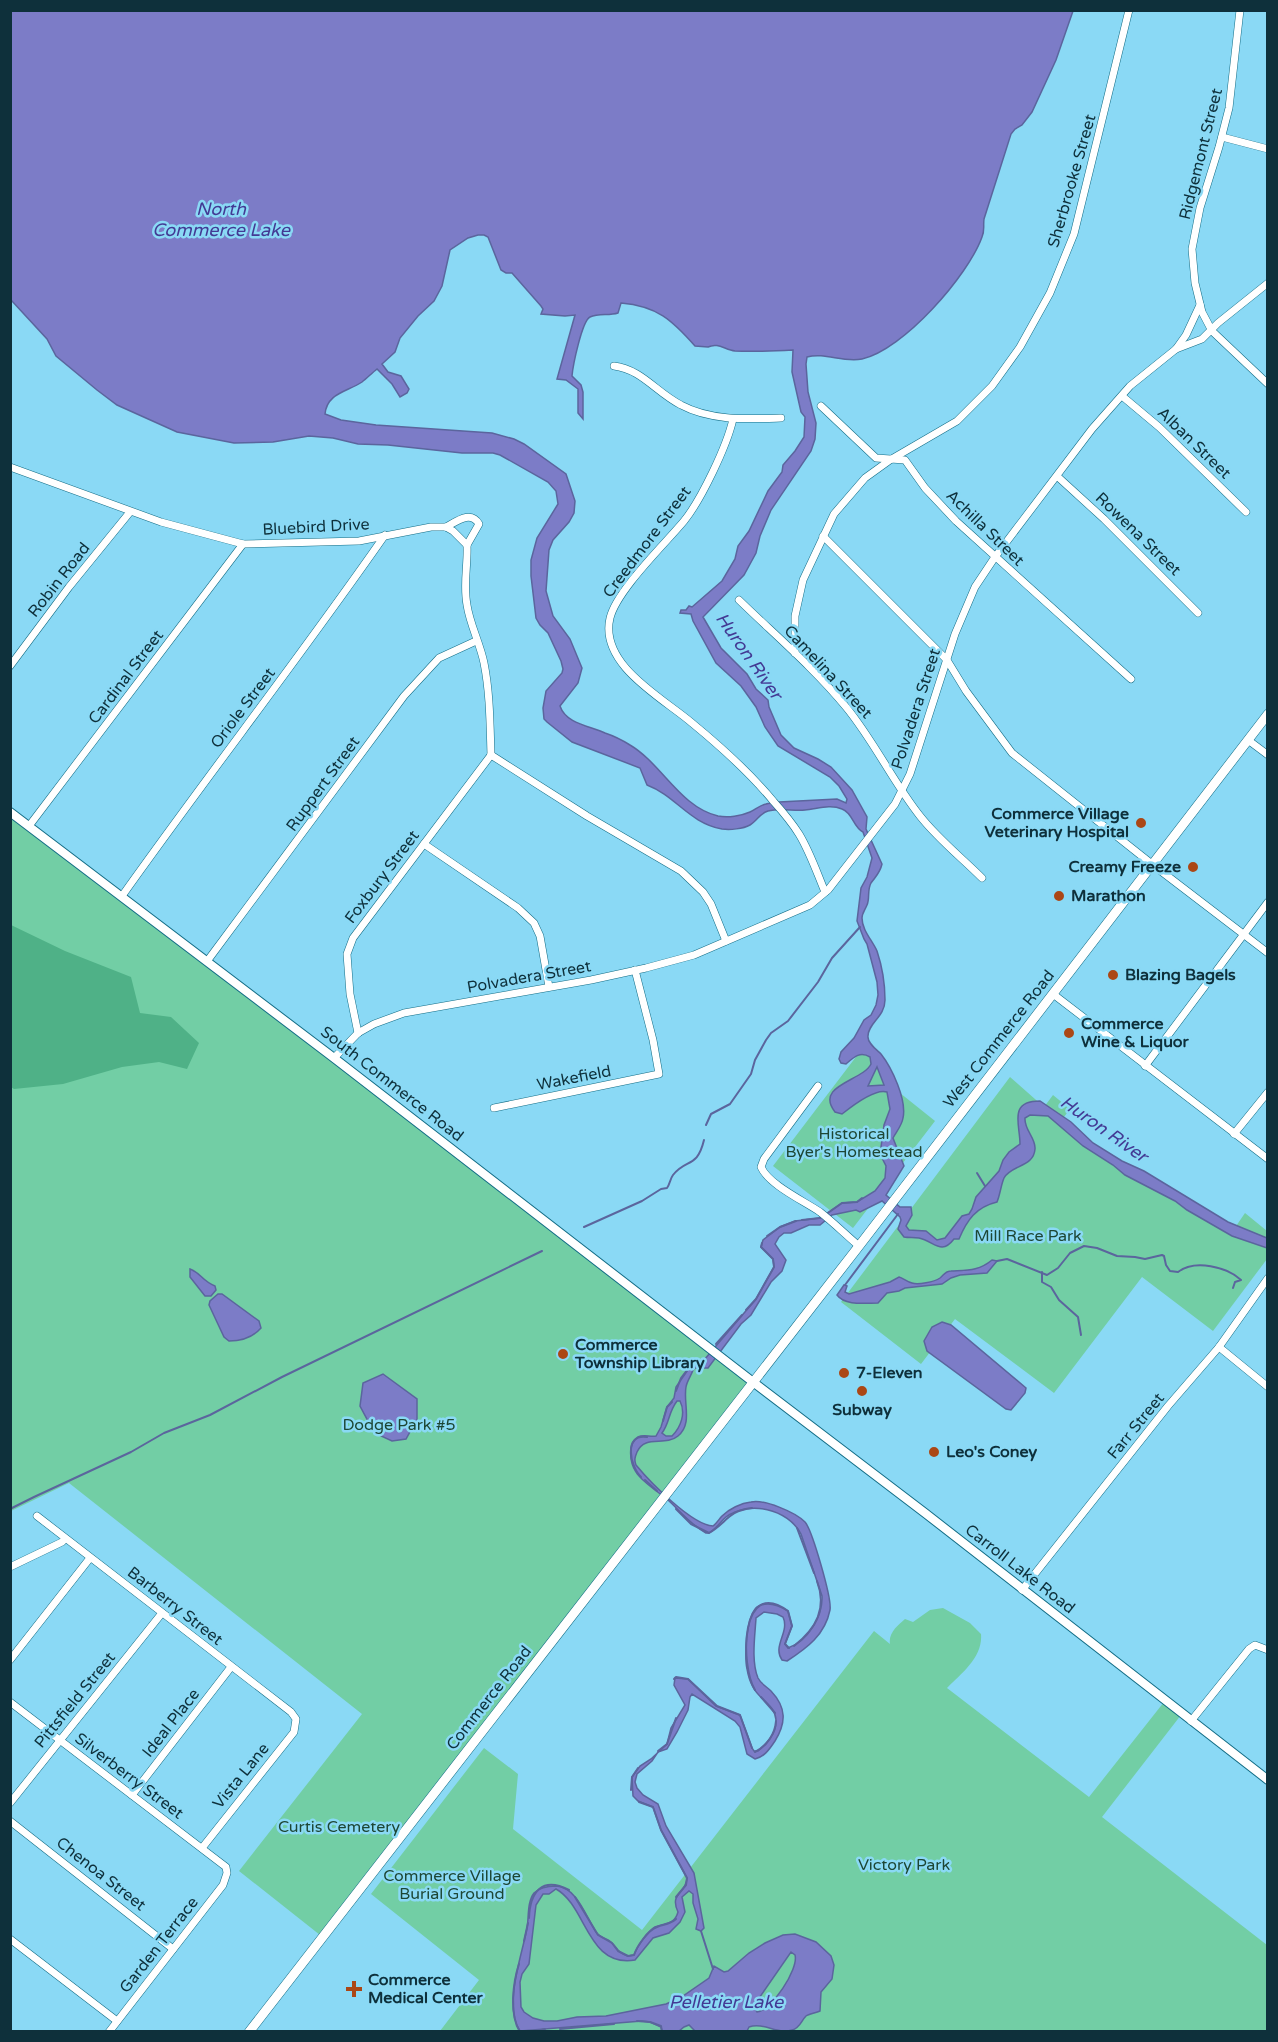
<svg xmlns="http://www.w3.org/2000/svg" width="1278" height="2042" viewBox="0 0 1278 2042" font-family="'Varela Round',sans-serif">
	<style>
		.green { fill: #72cea5 }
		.forest { fill: #4fb187 }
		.water { fill: #7c7cc7; stroke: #5b659d; stroke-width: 1.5; fill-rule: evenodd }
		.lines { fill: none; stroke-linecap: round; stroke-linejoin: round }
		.stream { stroke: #5b659d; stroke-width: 2 }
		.minor-casing { stroke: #136d86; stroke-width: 8 }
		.tertiary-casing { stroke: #136d86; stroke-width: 10 }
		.secondary-casing { stroke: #136d86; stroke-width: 10 }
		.minor { stroke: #fff; stroke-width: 7 }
		.tertiary { stroke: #fff; stroke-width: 8 }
		.secondary { stroke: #fff; stroke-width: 9 }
		.poi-dot { fill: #ab4715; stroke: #8ad9f5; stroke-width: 2 }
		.labels { text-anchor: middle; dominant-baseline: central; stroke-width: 5; stroke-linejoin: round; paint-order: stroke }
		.street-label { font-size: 16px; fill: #0e303b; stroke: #8ad9f5 }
		.poi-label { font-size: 16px; font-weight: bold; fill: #0e303b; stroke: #8ad9f5; text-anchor: start }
		.park-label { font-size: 16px; fill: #1d4634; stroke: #8ad9f5 }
		.water-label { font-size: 18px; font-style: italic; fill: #433a94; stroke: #8ad9f5 }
	</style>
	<rect width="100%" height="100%" fill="#8ad9f5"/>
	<g class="green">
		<polygon points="10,814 751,1383 320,1935 239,1871 362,1714 69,1483 11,1511"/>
		<polygon points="865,1045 900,1093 935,1121 853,1228 773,1166"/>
		<polygon points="1010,1077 1044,1107 1053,1095 1070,1109 1061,1121 1087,1143 1232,1232 1245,1213 1267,1231 1267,1259 1213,1331 1142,1277 1054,1393 955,1319 921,1364 841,1302"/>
		<path d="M943 1608 970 1623 981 1634C983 1657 962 1673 947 1688L1089 1797 1164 1702 1181 1715 1102 1817 1267 1945V2031H440L479 1980 371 1894 484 1748 518 1774 513 1829 642 1930 874 1631 890 1644C888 1633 898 1625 905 1619L913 1622 930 1610Z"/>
	</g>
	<polygon class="forest" points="11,925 65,951 131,977 140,1013 171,1017 199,1043 187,1069 159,1062 122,1067 63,1084 14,1089 11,1087"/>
	<g class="water">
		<path d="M10 11H1073L1056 60 1032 112 1022 125 1015 129 1011 134 984 219C983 226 985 230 982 237 968 276 903 350 862 359 843 363 825 352 807 357L806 364 808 392 816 423 815 439 811 451 771 510 760 536 756 553 744 575 703 617 721 648 747 674 756 689 768 700 769 707 781 735 794 748 818 759 831 767 852 790 867 817 866 829 882 864C880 873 876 876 871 883 867 890 870 899 867 905 865 910 862 913 862 918 862 930 872 940 877 951 882 966 885 984 885 1000 885 1017 868 1023 868 1036 867 1043 877 1050 881 1054 892 1068 907 1100 903 1118 902 1125 897 1131 893 1138L904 1166 886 1195 900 1207H911L912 1215 906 1226 909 1230 926 1231 937 1240 945 1238 962 1216 969 1214 972 1209 976 1197 999 1171 1003 1160 1009 1152 1020 1144C1020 1124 1008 1101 1040 1101L1071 1122 1093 1143 1122 1161 1144 1171 1228 1222 1267 1238V1248L1232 1236 1187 1210 1175 1201 1125 1175 1113 1165 1083 1146 1048 1116 1030 1115 1025 1118C1024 1130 1036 1138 1035 1149 1034 1167 1011 1165 1004 1178 1001 1185 1000 1195 997 1202 976 1207 967 1220 959 1239H954C941 1256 934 1241 919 1238 914 1237 909 1238 904 1237L898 1229 901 1220 900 1217 882 1201 860 1212 856 1210 832 1215 820 1225H809L791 1233H784L779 1237 775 1244 786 1260 782 1271 771 1282 751 1315 741 1324 708 1368H695L693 1370C691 1376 687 1381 686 1387 683 1403 693 1424 678 1436 665 1447 645 1434 637 1452 635 1457 634 1460 636 1465 650 1482 692 1525 713 1526 717 1523 719 1519 722 1516 729 1509 741 1503 751 1502 764 1499 795 1512 805 1522 812 1530 832 1598 830 1610 825 1635 807 1648 787 1661L782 1660C772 1646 790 1632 783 1617L777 1614 764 1612 756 1618C755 1636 751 1661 758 1678 761 1684 767 1687 771 1691 787 1708 786 1723 775 1741 769 1750 764 1757 755 1759L747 1754 740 1727 735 1721 692 1694 690 1697 688 1710 677 1732 667 1749 658 1752 652 1761 637 1774 635 1782 637 1788 643 1795 658 1804 666 1826 694 1873 704 1928 701 1931 696 1929 698 1919 693 1903V1894L689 1891 682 1897 685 1912 680 1922 669 1933 653 1938 635 1960C587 1968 587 1906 556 1889L549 1894H543L536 1905 529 1964 522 1974 520 1982 521 2007 524 2012 533 2018 544 2021H557L577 2017 606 2016 666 2004 680 1998 709 1978 714 1966 724 1972 728 1971 749 1953 765 1943 783 1935 795 1934 816 1942 831 1956 834 1965 832 1979 821 1992 820 2011C816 2013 809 2014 806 2016 801 2021 800 2028 792 2030 778 2035 764 2022 749 2027L747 2031H695L689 2025 684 2027 679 2031H662L661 2027 650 2022 642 2021 520 2031C503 2005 522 1956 527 1928 529 1917 527 1902 534 1893 540 1887 548 1886 556 1886 577 1887 586 1917 596 1932 600 1938 606 1938 611 1942 619 1949 615 1951 628 1956L634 1955C637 1947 647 1932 655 1927 665 1922 674 1926 678 1912 669 1893 686 1894 687 1878L661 1830 653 1807 638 1801 633 1796 632 1777 640 1766 651 1759 667 1744 671 1728 685 1705 674 1685 675 1678 688 1679 716 1706 740 1715 752 1748 754 1751H758C767 1743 777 1733 776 1720 775 1704 759 1700 753 1687 750 1682 748 1675 747 1669 744 1656 746 1608 761 1605 771 1602 780 1606 788 1611L792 1626 785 1644 788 1648C808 1641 823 1616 822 1596L801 1534C788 1509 749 1500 726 1517 720 1522 716 1529 709 1533H706C690 1524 680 1511 667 1499 658 1492 641 1481 636 1472 630 1463 627 1444 638 1437 643 1434 650 1437 656 1436L661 1427 667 1407 674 1398 676 1387 694 1361 704 1360 756 1299 774 1267 773 1259 761 1247 763 1240 780 1227 795 1221 820 1218 842 1203 857 1202 875 1191 885 1178 886 1166 881 1156V1147L884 1125 890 1109 887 1092C875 1088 852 1106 842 1114L835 1112C814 1085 863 1081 871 1064L870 1057C860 1051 854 1057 846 1064L841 1063 839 1059 841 1052 854 1038 864 1020 871 1015 876 1005 878 995 877 982 867 944 864 939 857 921 861 888 867 877 872 858 863 832C853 827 853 813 842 809 830 804 817 809 805 810 793 811 780 808 768 811 760 813 757 821 750 825 743 829 730 830 722 829 689 823 676 796 647 785L640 768 572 742 547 722 544 719 543 708 546 691 562 673 563 669 561 661 548 633 540 625 536 618 531 576V560L537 538 558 504 556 491 548 482 500 455 493 453H462L388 445 358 444 333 438 309 436 273 442 234 443 177 432 117 405 97 390 56 356 47 339 11 300ZM478 235H484L488 237 501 270 506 273H512L541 306 543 309 541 314 565 316 575 315 557 379 566 380 578 389V413L583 419V392L581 385 572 376C573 365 582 321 590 317 599 313 609 316 618 313L621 303C657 306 672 320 695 346L708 347C718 342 725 350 735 351 754 352 774 351 793 350L792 372 801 412 805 417 804 437 795 451 783 465 782 472 768 491 749 531 738 546 735 559 722 581 692 607 689 606 686 610H681L680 613 691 614 693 621 716 663 741 686 756 707 765 727 778 746 830 777 839 786 847 799 846 803 837 799 779 802C774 805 771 802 766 804 760 805 755 810 750 812 741 816 728 818 718 816 680 807 662 764 630 745 622 740 614 736 605 733 590 726 566 724 560 706L578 683 582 668 570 639 553 616 546 591 549 550 553 540 569 522 574 513 575 501 566 474 524 444 514 439 492 433 376 425 341 420 325 414C327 393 347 392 362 382 367 378 372 373 377 369L392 384 400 397 407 393 409 389 401 376 388 372 382 364 395 352 400 338 418 316 434 301 442 286 450 250 468 238ZM877 1067 884 1085 868 1086ZM677 1401H680C686 1413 681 1427 672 1436H666L662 1433C670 1422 668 1413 677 1401ZM791 1952 795 1955C799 1969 771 2011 757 2012L755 2009V2004Z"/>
		<path d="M992 1260 997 1261 987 1273 960 1275 951 1278 942 1284 905 1288 899 1291 887 1293 878 1303C865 1303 845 1306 837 1295L844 1285 847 1286 845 1292 849 1294 890 1282 899 1277C903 1278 907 1282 912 1283 918 1285 934 1282 940 1278 944 1275 945 1271 951 1271 967 1270 979 1271 992 1260Z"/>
		<path d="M190 1269C201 1273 202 1281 215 1286L216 1290 211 1296H205L190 1277Z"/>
		<path d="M218 1294H222L259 1321 261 1328C253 1337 241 1341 229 1341L224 1337 209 1305 210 1301Z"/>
		<polygon points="942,1322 951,1325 1026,1388 1025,1393 1011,1410 1006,1409 927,1351 924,1341 932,1327"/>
		<polygon points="383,1374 417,1399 417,1419 406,1439 392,1441 381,1436 368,1421 360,1406 363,1383"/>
	</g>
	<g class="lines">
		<g class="stream">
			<polyline points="706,1125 711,1114 730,1104 751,1074 755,1060 766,1040 771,1033 788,1021 818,982 832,958 860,927"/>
			<polyline points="977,1173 985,1186"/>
			<polyline points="825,1215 842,1203 857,1202 862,1198"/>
			<polyline points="802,1220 820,1218"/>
			<path d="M584 1227 642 1201 661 1189 667 1188C670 1184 670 1179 673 1175 686 1158 697 1169 704 1140"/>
			<polyline points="767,1236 780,1227 796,1221"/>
			<path d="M997 1261 1007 1259 1047 1275 1058 1268 1070 1253 1084 1246 1097 1248 1117 1256 1135 1257 1145 1259 1162 1255 1164 1256 1166 1265 1170 1271 1178 1272C1195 1259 1227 1267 1241 1280L1235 1282 1233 1288"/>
			<polyline points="1042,1272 1042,1282 1051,1287 1059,1300 1078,1317 1081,1335"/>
			<polyline points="845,1285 898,1214"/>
			<polyline points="746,1310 756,1299 774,1267 773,1259 761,1247 762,1243"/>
			<polyline points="716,1344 742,1315"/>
			<polyline points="676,1391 681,1378 694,1361 703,1360"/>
			<polyline points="663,1421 667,1407 672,1402"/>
			<path d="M641 1477C630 1467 623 1433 647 1437"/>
			<polyline points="645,1480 657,1491"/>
			<polyline points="10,1509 34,1497 131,1452 164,1433 210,1415 282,1377 542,1251"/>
			<path d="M676 1509 691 1524 709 1533C727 1523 727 1511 752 1508"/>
			<polyline points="797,1528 814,1573"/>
			<path d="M794 1646C817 1628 827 1608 817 1581"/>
			<polyline points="674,1679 676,1677 688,1679 717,1706 740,1715 752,1748"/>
			<path d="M755 1690C740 1666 740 1576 788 1611L792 1626 785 1644 789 1648"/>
			<polyline points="761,1697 775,1713"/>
			<polyline points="658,1751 667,1744 676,1718"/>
			<path d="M755 1752C767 1746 775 1734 776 1721"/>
			<polyline points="631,1790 632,1777 638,1768"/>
			<polyline points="639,1802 653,1807 661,1830 687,1878 686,1885 676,1897"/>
			<path d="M575 1897 598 1935 612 1943 618 1951 628 1956 634 1955C637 1946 648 1930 657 1927 664 1924 669 1925 676 1919"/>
			<path d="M529 1918C530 1892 542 1876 569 1890"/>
			<polyline points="701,1931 713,1969"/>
			<polyline points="524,1941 528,1923"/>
			<path d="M519 1964C513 1982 509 2015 520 2032"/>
			<polyline points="637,2021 650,2022 661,2026 662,2032"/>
			<polyline points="560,2029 614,2024"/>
			<polyline points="533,2032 545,2029"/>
		</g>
		<g class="minor-casing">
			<g id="minor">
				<polyline points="1240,10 1229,108 1219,147 1200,208 1192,249 1195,283 1202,312 1212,331 1268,384"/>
				<polyline points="1222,137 1268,149"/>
				<polyline points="1176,349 1186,335 1200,305"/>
				<path d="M614 366C641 369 657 393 681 405 711 421 747 419 781 418"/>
				<polyline points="1122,396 1159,427 1246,512"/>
				<polyline points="821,406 876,458 905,460 925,488 956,521 1131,679"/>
				<path d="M733 419C727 446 701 500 684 521 664 545 617 590 610 618 599 665 663 698 692 723 720 746 751 774 774 802 783 812 792 823 799 834 810 852 817 873 825 892"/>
				<path d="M10 467 161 522 243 544 359 541 431 527H446L453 531 467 545C468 565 463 584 467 605 470 625 480 643 484 663 490 693 490 724 491 755"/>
				<polyline points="1058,477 1104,519 1198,613"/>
				<path d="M446 527C457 521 471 510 479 524L467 545"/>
				<polyline points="823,536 947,660 966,691 1012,753 1153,865 1268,953"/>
				<path d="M739 600C775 635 814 668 846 707 874 741 893 782 920 816 938 839 962 858 982 878"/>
				<polyline points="795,653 795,616 803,580 834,514 865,478 890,460 957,421 992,386 1020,347 1050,293 1074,234 1129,10"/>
				<polyline points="10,666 69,587 130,512"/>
				<polyline points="1248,740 1268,755"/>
				<polyline points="491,755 587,816 681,871 703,892 711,904 726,941"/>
				<polyline points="29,826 243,544"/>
				<polyline points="424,844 518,908 534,923 540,936 549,987"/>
				<path d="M122 896C208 775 300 657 385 535"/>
				<polyline points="208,960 404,696 439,658 476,641"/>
				<polyline points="1053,994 1268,1159"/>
				<polyline points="358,1033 350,994 347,954 353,938 491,755"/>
				<polyline points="334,1058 358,1033 374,1024 404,1013 591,980 646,968 694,955 810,905 828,890 895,804 910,774 955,634 975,587 995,557 1092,429 1130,386 1176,349 1202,339 1218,323 1268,283"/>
				<polyline points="1145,1066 1268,902"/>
				<path d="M818 1086 764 1159 761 1167C769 1185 804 1201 820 1212 834 1223 846 1235 859 1246"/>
				<polyline points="494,1108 659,1074 653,1040 635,970"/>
				<polyline points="1234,1134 1268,1092"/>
				<polyline points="1219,1347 1268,1387"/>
				<polyline points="37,1516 291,1712 296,1719 294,1732 202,1848"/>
				<polyline points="10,1567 62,1542 65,1539"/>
				<polyline points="1022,1590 1168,1406 1219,1347 1268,1278"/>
				<polyline points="10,1660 90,1558"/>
				<polyline points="10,1702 226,1867 227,1873 223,1885 109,2032"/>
				<polyline points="1191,1721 1249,1649 1255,1645 1268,1650"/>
				<polyline points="132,1795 231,1667"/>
				<polyline points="10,1803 162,1613"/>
				<polyline points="10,1821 173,1949"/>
				<polyline points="10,1939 117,2021"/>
			</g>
		</g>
		<g class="tertiary-casing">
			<polyline id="tertiary" points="10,812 334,1058 753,1382 925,1513 1268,1780"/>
		</g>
		<g class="secondary-casing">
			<polyline id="secondary" points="249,2032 859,1246 1268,714"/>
		</g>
		<use href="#minor" class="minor"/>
		<use href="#tertiary" class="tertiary"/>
		<use href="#secondary" class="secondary"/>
	</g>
	<g class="poi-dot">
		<circle cx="1141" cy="823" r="6"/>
		<circle cx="1193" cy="867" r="6"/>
		<circle cx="1059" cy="896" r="6"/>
		<circle cx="1113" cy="975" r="6"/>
		<circle cx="1069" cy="1033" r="6"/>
		<circle cx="563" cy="1354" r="6"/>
		<circle cx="844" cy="1373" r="6"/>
		<circle cx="862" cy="1391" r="6"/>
		<circle cx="934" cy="1452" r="6"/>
		<path d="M351 1980h6v6h6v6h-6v6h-6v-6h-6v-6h6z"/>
	</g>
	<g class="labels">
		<g class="street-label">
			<text transform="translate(1201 154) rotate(-76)">Ridgemont Street</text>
			<text transform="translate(1072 181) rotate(-74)">Sherbrooke Street</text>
			<text transform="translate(1194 443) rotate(44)">Alban Street</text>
			<text transform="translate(316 527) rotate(-3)">Bluebird Drive</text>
			<text transform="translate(985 528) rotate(44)">Achilla Street</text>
			<text transform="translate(1138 534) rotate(44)">Rowena Street</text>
			<text transform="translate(647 542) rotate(-53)">Creedmore Street</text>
			<text transform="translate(59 580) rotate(-52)">Robin Road</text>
			<text transform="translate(828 672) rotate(47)">Camelina Street</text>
			<text transform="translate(126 677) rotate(-53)">Cardinal Street</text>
			<text transform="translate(243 708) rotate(-53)">Oriole Street</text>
			<text transform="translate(916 709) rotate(-72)">Polvadera Street</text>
			<text transform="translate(323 784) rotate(-54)">Ruppert Street</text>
			<text transform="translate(382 877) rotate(-53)">Foxbury Street</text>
			<text transform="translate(529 977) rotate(-10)">Polvadera Street</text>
			<text transform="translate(999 1039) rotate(-52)">West Commerce Road</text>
			<text transform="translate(574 1078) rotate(-11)">Wakefield</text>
			<text transform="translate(392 1084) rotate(38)">South Commerce Road</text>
			<text transform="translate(1136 1426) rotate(-51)">Farr Street</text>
			<text transform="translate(1020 1569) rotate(38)">Carroll Lake Road</text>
			<text transform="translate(175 1606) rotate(38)">Barberry Street</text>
			<text transform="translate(489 1698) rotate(-52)">Commerce Road</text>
			<text transform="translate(75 1700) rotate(-51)">Pittsfield Street</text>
			<text transform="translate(171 1723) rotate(-52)">Ideal Place</text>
			<text transform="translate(129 1776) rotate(37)">Silverberry Street</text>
			<text transform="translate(241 1776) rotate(-51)">Vista Lane</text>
			<text transform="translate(101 1874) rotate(38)">Chenoa Street</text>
			<text transform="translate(159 1945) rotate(-52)">Garden Terrace</text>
		</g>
		<g class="poi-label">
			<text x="1129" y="814" text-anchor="end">Commerce Village<tspan x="1129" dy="18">Veterinary Hospital</tspan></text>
			<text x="1181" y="867" text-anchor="end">Creamy Freeze</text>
			<text x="1071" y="896">Marathon</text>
			<text x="1125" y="975">Blazing Bagels</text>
			<text x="1081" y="1024">Commerce<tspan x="1081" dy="18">Wine &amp; Liquor</tspan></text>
			<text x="575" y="1345">Commerce<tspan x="575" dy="18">Township Library</tspan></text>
			<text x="856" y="1373">7-Eleven</text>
			<text x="862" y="1410" text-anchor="middle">Subway</text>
			<text x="946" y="1452">Leo's Coney</text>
			<text x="368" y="1980">Commerce<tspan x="368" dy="18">Medical Center</tspan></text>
		</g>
		<g class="park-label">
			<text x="854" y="1134">Historical<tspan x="854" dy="18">Byer's Homestead</tspan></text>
			<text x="1028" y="1236">Mill Race Park</text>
			<text x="399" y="1425">Dodge Park #5</text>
			<text x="339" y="1827">Curtis Cemetery</text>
			<text x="904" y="1865">Victory Park</text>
			<text x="452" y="1876">Commerce Village<tspan x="452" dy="18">Burial Ground</tspan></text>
		</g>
		<g class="water-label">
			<text x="221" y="209">North<tspan x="221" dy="21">Commerce Lake</tspan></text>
			<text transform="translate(749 656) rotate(55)">Huron River</text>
			<text transform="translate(1104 1129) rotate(35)">Huron River</text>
			<text x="726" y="2002">Pelletier Lake</text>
		</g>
	</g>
	<rect width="1278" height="2042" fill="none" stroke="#0e303b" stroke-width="24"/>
</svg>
